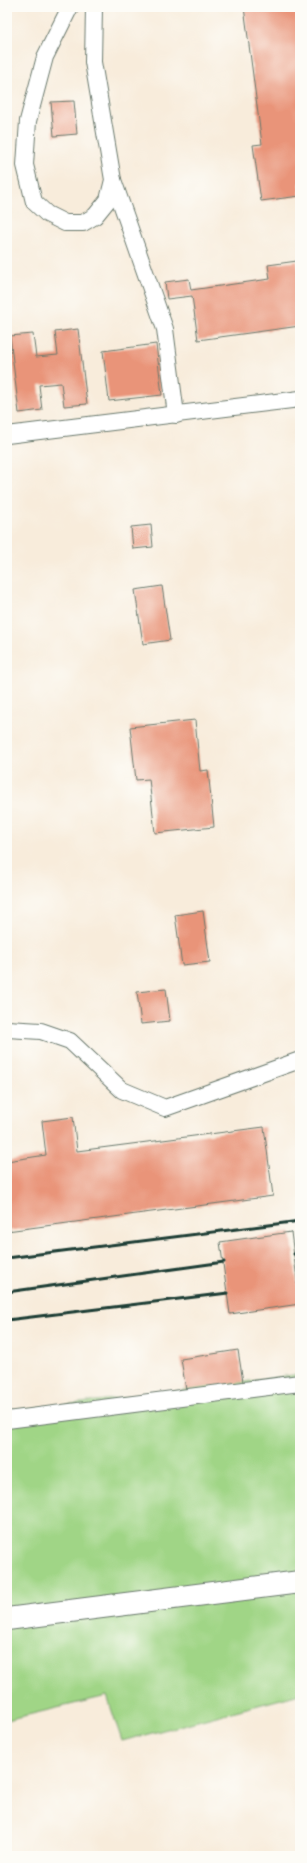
<svg xmlns="http://www.w3.org/2000/svg" width="307" height="1863" viewBox="0 0 307 1863" font-family="Pangolin,sans-serif">
	<style>
		.green { fill: #a0d586; stroke: #60895d }
		.building { fill: #e99479 }
		.lines { fill: none; stroke-linecap: round; stroke-linejoin: round }
		.service-casing { stroke: #6b7a6e; stroke-width: 18 }
		.minor-casing { stroke: #6b7a6e; stroke-width: 24 }
		.service { stroke: #fff; stroke-width: 16 }
		.minor { stroke: #fff; stroke-width: 22 }
		.rail { stroke: #1f3d34; stroke-width: 3 }
	</style>
	<rect width="100%" height="100%" fill="#fdfcf7"/>
	<filter id="ink" filterUnits="userSpaceOnUse"><feTurbulence type="fractalNoise" baseFrequency=".025" numOctaves="2"/><feDisplacementMap in="SourceGraphic" scale="8" xChannelSelector="R" yChannelSelector="G"/><feConvolveMatrix kernelMatrix="1 2 1 2 8 2 1 2 1" color-interpolation-filters="sRGB"/></filter>
	<filter id="wash" filterUnits="userSpaceOnUse"><feTurbulence type="fractalNoise" baseFrequency=".012" numOctaves="4" result="noise"/><feDisplacementMap in="SourceGraphic" scale="16" xChannelSelector="R" yChannelSelector="G"/><feGaussianBlur stdDeviation="0.9" result="paint"/><feColorMatrix in="noise" values="0 0 0 0 0 0 0 0 0 0 0 0 0 0 0 0 0 1.4 0 .05"/><feComposite in="paint" operator="in"/></filter>
	<g filter="url(#wash)">
		<rect width="100%" height="100%" fill="#f8ecdb"/>
		<polygon class="green" points="300,1374 300,1694 122,1741 107,1696 7,1720 7,1412 186,1390"/>
		<g id="blocks">
			<g class="building">
				<polygon points="244,7 300,7 300,196 261,201 253,145 262,144"/>
				<polygon points="74,101 77,134 54,136 51,102"/>
				<polygon points="297,261 300,275 300,326 198,340 192,296 167,299 165,282 189,279 191,290 270,279 268,265"/>
				<polygon points="78,329 87,404 64,406 61,383 39,385 42,410 19,413 10,336 33,334 36,357 58,355 55,332"/>
				<polygon points="156,344 162,395 109,401 103,351"/>
				<polygon points="151,525 153,547 133,549 131,527"/>
				<polygon points="162,586 170,640 143,644 135,590"/>
				<polygon points="195,720 200,771 208,770 214,827 155,833 149,779 136,780 130,727"/>
				<polygon points="203,911 210,962 182,965 175,915"/>
				<polygon points="166,989 170,1021 141,1024 137,992"/>
				<polygon points="73,1117 77,1151 264,1127 273,1196 7,1231 7,1161 46,1155 42,1121"/>
				<polygon points="291,1232 300,1304 230,1314 220,1242"/>
				<polygon points="238,1350 243,1382 186,1390 181,1359"/>
			</g>
		</g>
	</g>
	<g filter="url(#ink)">
		<use href="#blocks" fill-opacity="0" stroke="#6b7a6e" stroke-width="1"/>
		<g class="lines">
			<g class="service-casing">
				<g id="service">
					<polyline points="70,7 45,57 28,121 25,165 34,202 47,214 65,223 83,223 95,216 108,200 113,180 93,62 94,7"/>
					<polyline points="113,180 165,329 176,415"/>
					<polyline points="7,435 300,399"/>
					<polyline points="7,1029 41,1031 70,1041 122,1090 165,1108 300,1060"/>
					<polyline points="7,1420 300,1383"/>
				</g>
			</g>
			<g class="minor-casing">
				<polyline id="minor" points="7,1619 300,1582"/>
			</g>
			<use href="#service" class="service"/>
			<use href="#minor" class="minor"/>
			<g class="rail">
				<polyline points="294,1254 300,1253"/>
				<polyline points="7,1258 300,1221"/>
				<polyline points="298,1283 300,1283"/>
				<polyline points="7,1292 224,1262"/>
				<polyline points="7,1320 228,1293"/>
			</g>
		</g>
	</g>
	<rect width="307" height="1863" fill="none" stroke="#fdfcf7" stroke-width="24"/>
</svg>
